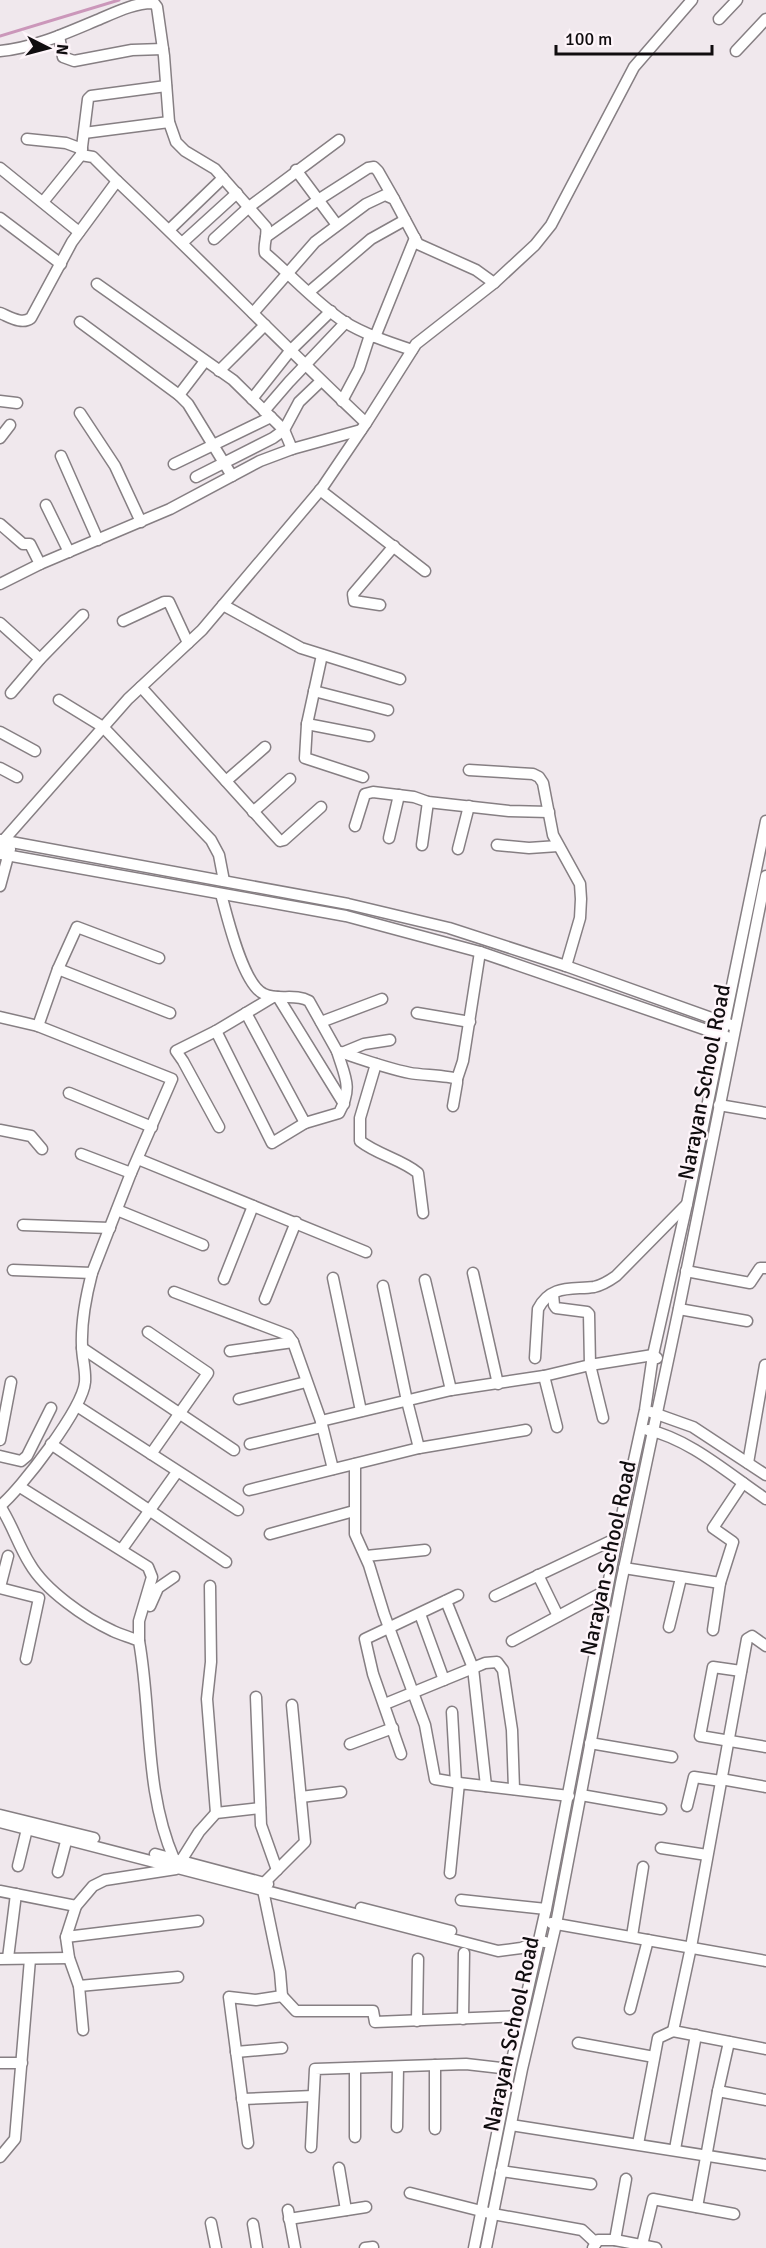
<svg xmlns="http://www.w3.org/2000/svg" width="766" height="2248" viewBox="0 0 766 2248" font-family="Signika,sans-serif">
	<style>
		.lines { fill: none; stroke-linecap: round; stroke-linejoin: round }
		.stream { stroke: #cb97ba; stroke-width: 3 }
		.minor-casing { stroke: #867f83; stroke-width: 13 }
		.minor { stroke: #fff; stroke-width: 10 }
		.labels { text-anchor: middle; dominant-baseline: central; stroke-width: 4.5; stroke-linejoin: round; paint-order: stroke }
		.street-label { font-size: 22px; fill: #100d0f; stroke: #fef5fa }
	</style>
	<rect width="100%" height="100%" fill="#f0e8ed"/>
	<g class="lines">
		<polyline class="stream" points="0,36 119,0"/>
		<g class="minor-casing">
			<g id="minor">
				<polyline points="719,19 737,0"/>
				<polyline points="59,36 63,57 74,61 132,50 163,49"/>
				<path d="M0 51C33 48 64 34 95 21 112 14 135 2 154 3L157 7 164 56 169 122 176 142 185 151 215 169 266 227C268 236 263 244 265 253 291 275 315 302 343 321 364 334 388 342 412 350"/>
				<polyline points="736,51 766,19"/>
				<polyline points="84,133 169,122"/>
				<polyline points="27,139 66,143 82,149"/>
				<polyline points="81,155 88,99 91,96 166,86"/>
				<polyline points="0,168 79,232"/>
				<polyline points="296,170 337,225"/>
				<polyline points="43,202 81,155 93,157 117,181"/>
				<polyline points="0,218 61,264"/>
				<polyline points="169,230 223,178"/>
				<polyline points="266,237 318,200 368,168 374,167 378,171 394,199"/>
				<polyline points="214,239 249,207 339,140"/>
				<polyline points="182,243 237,193"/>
				<polyline points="97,284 233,380 284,430 292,449"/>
				<polyline points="309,292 371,239 405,220"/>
				<path d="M0 313C10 317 22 325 31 318L72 242 117 181C201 260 282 344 366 423"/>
				<polyline points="253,313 315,242 366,204 385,195 394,199 418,244 476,270 494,283"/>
				<polyline points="80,322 179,395 188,404 232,476"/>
				<polyline points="375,337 415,238"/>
				<polyline points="219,371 265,325"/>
				<polyline points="179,395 205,361"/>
				<polyline points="252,399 290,351 331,311"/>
				<polyline points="0,401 17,403"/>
				<polyline points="342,401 359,369 370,335"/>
				<polyline points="264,411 289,382 346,322"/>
				<polyline points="80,413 115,466 141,522"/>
				<polyline points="0,438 10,425"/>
				<polyline points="61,456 98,540"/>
				<polyline points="174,464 271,417"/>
				<polyline points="196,477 273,438 284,430 299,402 321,381"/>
				<polyline points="320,490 425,571"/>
				<polyline points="46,505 69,552"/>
				<polyline points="0,524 23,544 30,544 40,564"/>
				<polyline points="0,584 40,564 170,509 260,461 292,449 361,430"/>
				<polyline points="223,605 301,648 400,679"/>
				<polyline points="380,605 354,601 353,594 394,546"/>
				<polyline points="123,621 164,602 169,602 188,643"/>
				<polyline points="0,623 40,659"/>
				<polyline points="322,655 307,724 305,758 363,777"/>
				<polyline points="141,687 280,841 284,840 321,807"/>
				<polyline points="314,691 388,710"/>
				<polyline points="11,693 40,659 83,615"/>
				<polyline points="59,700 103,727 211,840 219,855 224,881"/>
				<polyline points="307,724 369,736"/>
				<polyline points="0,732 35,751"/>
				<polyline points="0,768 17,777"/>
				<polyline points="469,770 533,774 539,777 543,783 553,835 580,884 581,899 580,918 566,966"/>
				<polyline points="226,781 265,747"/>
				<polyline points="253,812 290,779"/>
				<polyline points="355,826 365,794 373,792 414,797 428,802 509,811 549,812"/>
				<polyline points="389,838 399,795"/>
				<polyline points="0,840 348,904 449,928 566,966 731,1025"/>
				<polyline points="422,845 428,802"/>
				<polyline points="497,845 529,848 558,846"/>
				<polyline points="458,849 469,806"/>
				<polyline points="0,851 3,841 128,699 202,630 322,488 366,423 416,344 494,283 535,245 551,225 634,67 692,0"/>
				<polyline points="0,854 346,916 480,952 727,1037"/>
				<polyline points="0,886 10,849"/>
				<path d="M221 894C227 916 243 985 264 994 278 1001 295 993 309 1001L337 1051C361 1059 385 1068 410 1073 421 1075 451 1076 457 1079V1083L453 1106"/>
				<polyline points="58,969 170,1013"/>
				<polyline points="278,997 344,1104"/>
				<path d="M246 1013 305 1123 339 1113C353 1087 345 1077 337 1051"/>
				<polyline points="417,1013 470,1022"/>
				<path d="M0 1017 38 1026 172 1079 131 1173 92 1273C86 1296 81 1322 82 1346 82 1358 86 1370 85 1382 83 1408 21 1489 0 1506"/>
				<polyline points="321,1022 382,999"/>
				<polyline points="38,1026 58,969 77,927 159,958"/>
				<polyline points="216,1031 272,1143 305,1123"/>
				<polyline points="342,1053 364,1044 390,1040"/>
				<path d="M376 1064 360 1118V1141C378 1155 401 1159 418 1173L423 1213"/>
				<polyline points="457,1079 463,1061 480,952"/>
				<polyline points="69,1093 152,1127"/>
				<polyline points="719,1105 766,1113"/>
				<polyline points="219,1127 183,1061 176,1051 216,1031 273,997"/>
				<polyline points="0,1130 31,1136 42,1149"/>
				<polyline points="81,1154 131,1173"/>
				<polyline points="138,1159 366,1252"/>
				<polyline points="117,1210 203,1245"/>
				<polyline points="23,1225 110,1228"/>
				<polyline points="13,1270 92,1273"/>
				<polyline points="686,1271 750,1283 760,1268 766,1268"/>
				<polyline points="473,1273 498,1384"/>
				<polyline points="333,1278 361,1411"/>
				<polyline points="224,1279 253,1206"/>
				<polyline points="425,1280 451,1390"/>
				<polyline points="383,1286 407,1401 419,1448"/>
				<polyline points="174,1292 288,1335 293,1342 321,1421 451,1390 544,1376 590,1365 653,1355 657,1358"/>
				<polyline points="553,1294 554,1305 556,1308 587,1312 589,1314 590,1365 603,1418"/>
				<polyline points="265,1299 296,1222"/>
				<polyline points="679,1309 747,1321"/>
				<polyline points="148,1332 208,1373 151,1454"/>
				<polyline points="82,1348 234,1450"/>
				<polyline points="230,1351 293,1342"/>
				<path d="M535 1358 538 1309C551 1284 572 1290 594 1287 603 1285 609 1281 616 1276L687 1204"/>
				<polyline points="544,1376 557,1427"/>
				<polyline points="239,1399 306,1382"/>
				<polyline points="77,1406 238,1510"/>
				<polyline points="651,1412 693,1427 766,1475"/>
				<polyline points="321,1421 333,1469"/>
				<path d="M648 1430C690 1439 730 1475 766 1499"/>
				<polyline points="0,1440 11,1382"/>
				<polyline points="51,1444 226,1562"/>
				<polyline points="250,1444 322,1427"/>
				<polyline points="0,1456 21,1461 27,1456 51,1408"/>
				<polyline points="748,1463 765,1365"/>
				<polyline points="355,1464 355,1534 369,1565 384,1614 425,1725 435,1779 459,1783"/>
				<polyline points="20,1487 148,1567 152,1577 139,1621 139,1641"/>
				<polyline points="249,1490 419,1448 526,1430"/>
				<path d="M0 1506C12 1524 18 1545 30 1564 45 1590 85 1618 113 1631 121 1635 130 1637 139 1641 152 1713 144 1790 174 1859"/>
				<polyline points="270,1534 354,1511"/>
				<polyline points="122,1549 177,1472"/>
				<polyline points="366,1556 425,1550"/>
				<polyline points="624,1568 720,1583 733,1542 713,1528 743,1483"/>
				<polyline points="538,1575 558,1616"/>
				<polyline points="210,1586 211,1662 207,1699 216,1813"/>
				<polyline points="0,1587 8,1556"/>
				<polyline points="0,1588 39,1598 26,1659"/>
				<polyline points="495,1596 617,1538"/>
				<polyline points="446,1601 473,1668 486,1786"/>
				<polyline points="150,1606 158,1588 174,1577"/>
				<polyline points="420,1614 444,1680"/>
				<polyline points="669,1627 681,1578"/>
				<polyline points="713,1630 720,1583"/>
				<polyline points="512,1641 607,1590"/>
				<polyline points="766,1646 752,1636 747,1639 691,1947 673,2031 766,2049"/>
				<polyline points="741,1671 713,1667 700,1736 766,1747"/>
				<polyline points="256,1697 261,1825 277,1870"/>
				<polyline points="385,1704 473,1668 485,1663 497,1662 503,1670 512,1730 514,1789"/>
				<polyline points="452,1712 456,1783"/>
				<polyline points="590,1743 672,1757"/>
				<polyline points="350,1744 393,1728"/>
				<polyline points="401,1754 373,1674 365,1639 458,1595"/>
				<polyline points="721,1779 766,1787"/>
				<polyline points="581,1795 661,1809"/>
				<polyline points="301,1797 341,1792"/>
				<polyline points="687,1806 694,1777 721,1781"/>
				<polyline points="0,1815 94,1838"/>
				<polyline points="0,1822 498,1951 521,1948 540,1941 545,1942"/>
				<polyline points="661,1848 707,1855"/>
				<polyline points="155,1854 268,1884"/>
				<polyline points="179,1864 199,1832 216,1813 260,1808"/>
				<polyline points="18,1866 27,1829"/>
				<polyline points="58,1872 68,1834"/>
				<polyline points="450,1873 459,1783 569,1796"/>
				<polyline points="0,1891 76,1906"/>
				<polyline points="461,1900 546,1909"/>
				<polyline points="361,1908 451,1931"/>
				<polyline points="551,1923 766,1961"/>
				<polyline points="632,1936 643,1867"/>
				<polyline points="66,1937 198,1921"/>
				<polyline points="8,1958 16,1894"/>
				<polyline points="0,1959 69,1958"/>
				<polyline points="79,1986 178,1977"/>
				<polyline points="282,1996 296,2011 373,2011 375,2022 521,2016"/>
				<polyline points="630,2009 648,1940"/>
				<polyline points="463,2019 464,1953"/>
				<polyline points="417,2021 418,1959"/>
				<polyline points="83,2030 79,1986 69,1958 66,1937 76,1906 93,1886 105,1880 176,1869"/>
				<polyline points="578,2043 654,2057"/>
				<polyline points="236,2052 282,2048"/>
				<polyline points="0,2063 22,2063"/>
				<polyline points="435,2065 435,2129"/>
				<polyline points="718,2091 766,2100"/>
				<polyline points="242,2099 313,2096"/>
				<polyline points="511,2125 766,2165"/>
				<polyline points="397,2127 398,2067"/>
				<polyline points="355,2137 355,2068"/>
				<polyline points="248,2143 229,1997 256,2000 282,1996 280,1972 263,1890 264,1883 305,1842 292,1705"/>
				<polyline points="638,2144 658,2038 673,2031"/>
				<polyline points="311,2147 315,2069 466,2064 510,2069"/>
				<polyline points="675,2149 696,2035"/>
				<polyline points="0,2157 15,2139 30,1959"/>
				<polyline points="339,2168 346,2210"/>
				<polyline points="501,2171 591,2184"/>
				<polyline points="410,2193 493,2214 582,2230 596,2243"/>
				<polyline points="697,2207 718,2091 729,2042"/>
				<polyline points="288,2210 295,2248"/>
				<polyline points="289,2219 366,2207"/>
				<polyline points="211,2223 216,2248"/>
				<polyline points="253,2224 257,2248"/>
				<polyline points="615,2240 626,2179"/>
				<polyline points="642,2245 653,2199 734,2214"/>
				<polyline points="365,2248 373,2247"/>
				<polyline points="474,2248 510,2069 546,1909 617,1538 645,1410 653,1355 687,1204 766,821"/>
				<polyline points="486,2248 522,2069 556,1924 621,1583 678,1313 766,876"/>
				<polyline points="593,2248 598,2240 615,2240 656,2248"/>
			</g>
		</g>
		<use href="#minor" class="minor"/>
	</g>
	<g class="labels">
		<g class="street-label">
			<text transform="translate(704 1082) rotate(-79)">Narayan School Road</text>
			<text transform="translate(608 1558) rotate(-78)">Narayan School Road</text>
			<text transform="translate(511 2034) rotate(-78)">Narayan School Road</text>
		</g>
	</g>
	<g transform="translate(48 48) rotate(96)" stroke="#fef5fa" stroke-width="4.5" paint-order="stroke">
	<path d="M0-4.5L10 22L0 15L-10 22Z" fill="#100d0f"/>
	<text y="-9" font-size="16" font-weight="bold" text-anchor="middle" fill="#100d0f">N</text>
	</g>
	<path d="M556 45v9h156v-9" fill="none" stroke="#100d0f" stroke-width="3"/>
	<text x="565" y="45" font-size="18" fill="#100d0f" stroke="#fef5fa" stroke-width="4.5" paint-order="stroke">100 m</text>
</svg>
